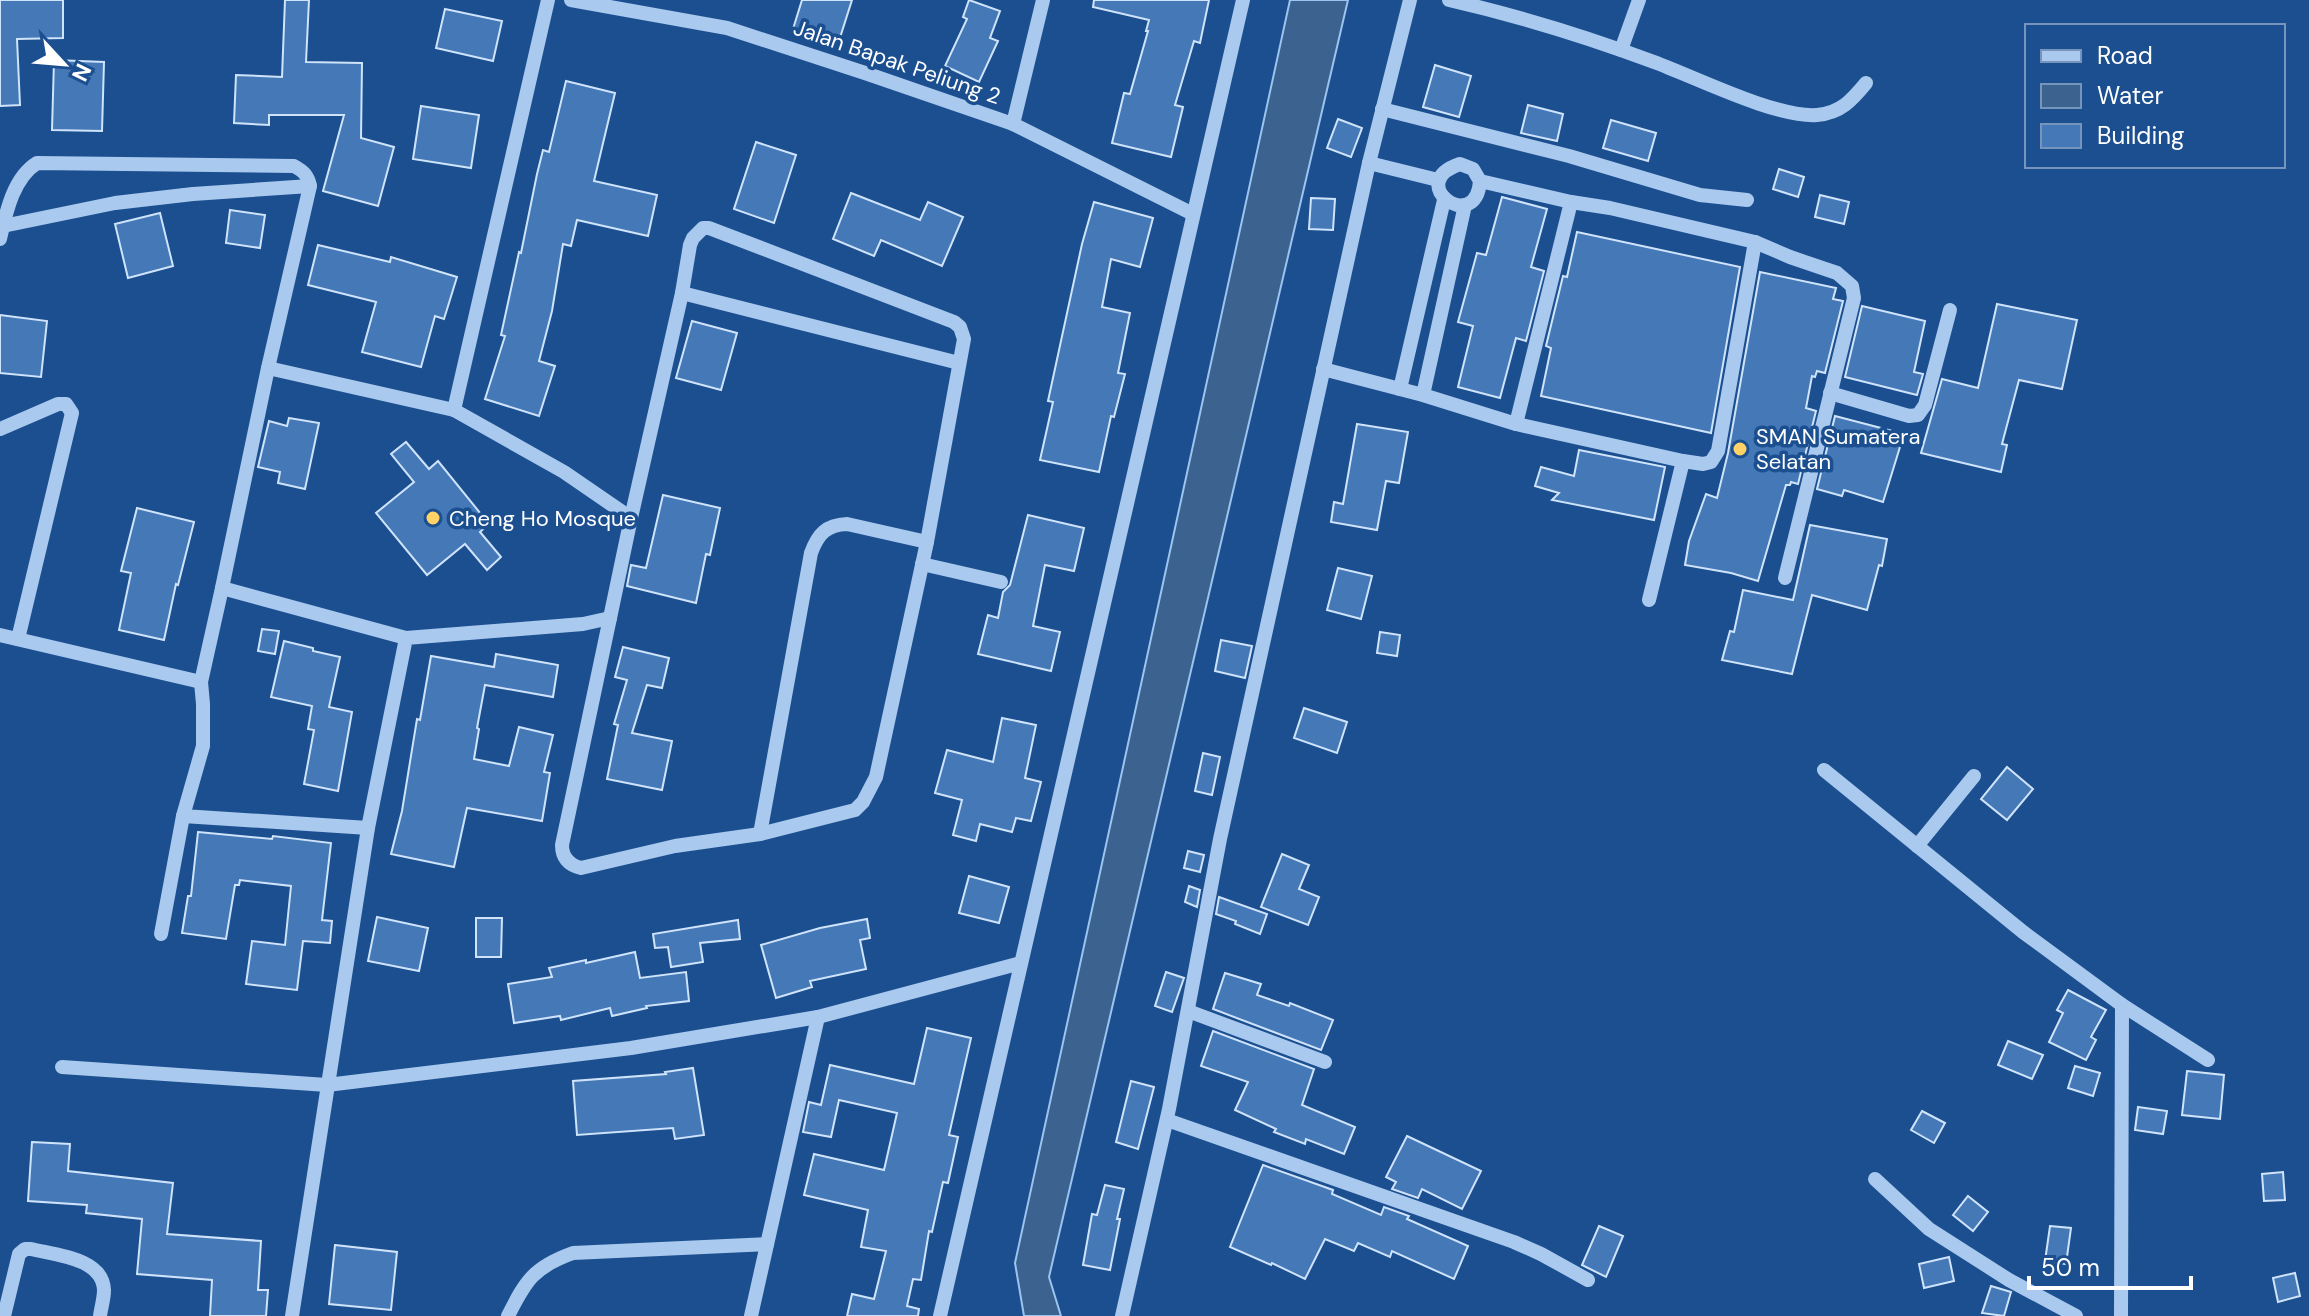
<svg xmlns="http://www.w3.org/2000/svg" width="2309" height="1316" viewBox="0 0 2309 1316" font-family="'DM Sans',sans-serif">
	<style>
		.water { fill: #3c6290; stroke: #9cc4f0; stroke-width: 2 }
		.building { fill: #4478b7; stroke: #cfe3fa; stroke-width: 2 }
		.lines { fill: none; stroke-linecap: round; stroke-linejoin: round }
		.minor { stroke: #a9c9ee; stroke-width: 14 }
		.poi-dot { fill: #ffd166; stroke: #1b4f8f; stroke-width: 3 }
		.labels { text-anchor: middle; dominant-baseline: central; stroke-width: 7; stroke-linejoin: round; paint-order: stroke }
		.street-label { font-size: 22px; fill: #fff; stroke: #1b4f8f }
		.poi-label { font-size: 22px; fill: #fff; stroke: #1b4f8f; text-anchor: start }
	</style>
	<rect width="100%" height="100%" fill="#1b4f8f"/>
	<polygon class="water" points="1290,0 1348,0 1049,1277 1061,1316 1024,1316 1015,1263"/>
	<g class="building">
		<polygon points="0,0 63,0 63,38 17,39 20,105 0,106"/>
		<polygon points="285,0 309,0 306,62 362,63 361,138 394,147 378,206 323,191 344,115 269,115 269,125 234,123 236,75 282,77"/>
		<polygon points="802,0 852,0 838,44 793,29"/>
		<polygon points="969,0 1000,11 990,38 998,41 979,82 945,66 967,19 963,17"/>
		<polygon points="1094,0 1209,0 1200,43 1194,41 1175,105 1183,107 1171,157 1112,143 1124,93 1130,94 1148,31 1146,31 1149,20 1093,7"/>
		<polygon points="445,9 502,21 493,61 436,48"/>
		<polygon points="54,60 104,62 102,131 52,130"/>
		<polygon points="1435,65 1471,76 1459,117 1423,107"/>
		<polygon points="566,81 615,93 594,181 657,195 648,236 577,220 571,246 563,244 552,311 539,361 555,366 539,416 485,399 505,336 501,335 519,252 521,253 537,174 543,150 549,152"/>
		<polygon points="1528,105 1563,114 1557,141 1521,133"/>
		<polygon points="421,106 479,115 471,168 413,159"/>
		<polygon points="1338,119 1362,128 1351,157 1327,148"/>
		<polygon points="1611,120 1656,133 1648,161 1603,148"/>
		<polygon points="756,142 796,155 774,223 734,209"/>
		<polygon points="1779,169 1804,177 1798,197 1773,189"/>
		<polygon points="851,193 920,220 928,202 963,217 942,266 881,240 874,256 833,239"/>
		<polygon points="1820,195 1849,202 1844,224 1815,217"/>
		<polygon points="1502,197 1547,209 1531,267 1544,271 1526,341 1516,338 1500,398 1458,387 1473,326 1458,322 1477,253 1486,255"/>
		<polygon points="1311,198 1335,199 1333,230 1309,229"/>
		<polygon points="1094,202 1153,218 1140,267 1111,259 1102,307 1130,313 1118,373 1125,374 1114,417 1111,416 1099,472 1040,460 1053,402 1048,401 1082,244"/>
		<polygon points="230,210 265,215 260,248 226,243"/>
		<polygon points="160,213 173,266 128,278 115,224"/>
		<polygon points="1577,232 1740,267 1711,433 1541,396 1551,348 1546,346 1563,276 1567,277"/>
		<polygon points="318,245 390,262 391,257 457,277 444,319 435,316 421,367 362,352 376,302 308,285"/>
		<polygon points="1760,272 1836,288 1833,299 1843,301 1825,373 1817,371 1815,377 1812,376 1806,408 1816,411 1798,484 1791,482 1790,485 1786,485 1758,581 1731,573 1685,565 1689,541 1706,494 1717,498 1728,453"/>
		<polygon points="1997,304 2077,320 2062,389 2019,380 2002,444 2007,445 2001,472 1921,453 1942,379 1978,388"/>
		<polygon points="1862,306 1925,321 1914,372 1923,374 1917,395 1845,377"/>
		<polygon points="0,315 47,321 41,377 0,373"/>
		<polygon points="692,321 737,333 721,390 676,378"/>
		<polygon points="1835,416 1904,434 1883,502 1844,490 1842,496 1817,489"/>
		<polygon points="289,418 319,423 305,489 278,483 280,472 258,467 269,421 287,426"/>
		<polygon points="1357,424 1408,432 1399,483 1386,481 1377,530 1331,522 1334,502 1343,504"/>
		<polygon points="406,442 429,469 438,461 489,524 480,532 501,557 487,570 465,544 427,575 376,513 414,482 391,454"/>
		<polygon points="1579,450 1665,467 1654,520 1552,500 1559,493 1535,486 1541,467 1574,476"/>
		<polygon points="663,495 720,508 710,555 706,554 696,603 627,586 631,565 646,568"/>
		<polygon points="137,508 194,522 178,585 176,584 164,640 119,630 131,573 121,571"/>
		<polygon points="1028,515 1084,528 1074,571 1045,565 1033,626 1060,632 1051,671 978,654 988,615 998,618 1003,592 1010,585"/>
		<polygon points="1810,525 1887,539 1882,566 1879,565 1867,610 1812,595 1792,674 1722,660 1730,631 1734,632 1743,590 1793,600"/>
		<polygon points="1338,568 1372,576 1361,619 1327,610"/>
		<polygon points="262,629 279,631 275,654 258,651"/>
		<polygon points="1380,632 1400,635 1397,656 1377,653"/>
		<polygon points="1221,640 1252,646 1245,678 1215,671"/>
		<polygon points="284,641 313,648 313,651 340,657 329,707 352,712 338,791 304,784 314,730 308,729 312,706 271,697"/>
		<polygon points="623,647 669,658 662,688 647,685 632,733 672,741 662,790 607,779 618,725 614,724 627,680 615,677"/>
		<polygon points="496,654 558,665 553,697 485,685 477,728 479,729 474,759 509,766 519,727 553,735 544,772 550,773 542,821 467,808 454,867 391,854 402,811 417,719 420,720 431,656 494,667"/>
		<polygon points="1304,708 1347,722 1337,753 1294,738"/>
		<polygon points="1002,718 1036,725 1025,778 1041,782 1031,821 1016,818 1012,832 980,824 976,841 953,835 962,800 935,793 947,750 993,762"/>
		<polygon points="1203,753 1220,757 1212,795 1195,791"/>
		<polygon points="2007,767 2033,789 2007,820 1981,799"/>
		<polygon points="198,832 272,839 273,836 331,843 322,920 332,921 330,943 303,941 297,990 246,984 252,941 285,945 291,886 240,880 239,885 235,885 226,939 182,933 188,896 191,896"/>
		<polygon points="1188,851 1204,855 1200,872 1184,868"/>
		<polygon points="1282,854 1309,865 1299,889 1319,897 1308,925 1261,907"/>
		<polygon points="969,876 1009,887 999,923 959,913"/>
		<polygon points="1189,886 1200,890 1197,907 1185,902"/>
		<polygon points="1219,897 1267,914 1260,934 1235,924 1236,921 1216,914"/>
		<polygon points="377,917 428,928 419,971 368,961"/>
		<polygon points="476,918 502,918 501,957 476,957"/>
		<polygon points="867,919 870,938 860,940 866,969 810,981 812,987 776,998 761,945 820,928"/>
		<polygon points="738,920 740,939 700,943 703,962 671,967 668,947 655,948 653,934"/>
		<polygon points="635,952 640,978 686,972 689,1001 646,1006 647,1008 612,1016 610,1008 561,1020 560,1016 514,1023 508,984 552,977 549,968 586,960 586,963"/>
		<polygon points="1166,972 1184,978 1172,1012 1155,1006"/>
		<polygon points="1225,973 1261,984 1257,995 1289,1006 1290,1003 1333,1020 1321,1050 1213,1009"/>
		<polygon points="2068,990 2106,1010 2091,1037 2096,1040 2086,1060 2049,1042 2063,1013 2057,1010"/>
		<polygon points="927,1028 971,1038 949,1135 958,1137 948,1183 943,1182 932,1232 929,1231 921,1280 913,1279 907,1306 919,1309 918,1316 847,1316 852,1294 874,1299 886,1251 861,1247 868,1210 804,1195 814,1154 884,1170 897,1113 839,1100 831,1137 803,1132 809,1102 821,1105 830,1065 914,1084"/>
		<polygon points="1213,1031 1314,1069 1302,1105 1355,1127 1344,1154 1306,1139 1305,1144 1274,1132 1276,1129 1235,1110 1248,1082 1201,1066"/>
		<polygon points="2008,1041 2043,1055 2032,1079 1998,1065"/>
		<polygon points="2075,1066 2100,1073 2093,1096 2068,1088"/>
		<polygon points="693,1068 704,1135 675,1139 673,1128 577,1135 573,1081 666,1074 665,1072"/>
		<polygon points="2187,1071 2224,1075 2220,1119 2182,1115"/>
		<polygon points="1131,1081 1154,1087 1138,1149 1116,1142"/>
		<polygon points="2138,1107 2167,1111 2163,1134 2135,1130"/>
		<polygon points="1922,1111 1945,1123 1934,1143 1911,1130"/>
		<polygon points="1407,1136 1481,1171 1462,1209 1422,1189 1418,1198 1392,1189 1396,1182 1386,1177"/>
		<polygon points="32,1142 70,1144 68,1171 173,1183 167,1234 261,1241 258,1290 268,1290 266,1316 210,1316 212,1280 137,1274 142,1219 86,1213 87,1205 28,1201"/>
		<polygon points="1263,1165 1333,1190 1332,1194 1381,1215 1384,1207 1409,1216 1407,1219 1468,1246 1454,1279 1392,1251 1390,1257 1358,1243 1354,1251 1325,1239 1305,1279 1272,1263 1271,1265 1230,1247"/>
		<polygon points="2283,1172 2285,1200 2264,1201 2262,1174"/>
		<polygon points="1105,1185 1124,1189 1117,1219 1120,1219 1110,1270 1083,1265 1092,1214 1097,1215"/>
		<polygon points="1968,1196 1988,1212 1973,1231 1953,1215"/>
		<polygon points="1599,1226 1623,1236 1606,1277 1582,1265"/>
		<polygon points="2050,1226 2071,1228 2066,1264 2045,1261"/>
		<polygon points="335,1245 397,1252 391,1310 329,1304"/>
		<polygon points="1949,1257 1954,1281 1924,1288 1919,1264"/>
		<polygon points="2295,1273 2300,1296 2278,1302 2273,1278"/>
		<polygon points="1991,1286 2011,1292 2004,1316 1982,1313"/>
	</g>
	<g class="lines">
		<g class="minor">
			<polyline points="571,0 727,28 865,73 1013,124 1193,214"/>
			<path d="M1449 0C1519 16 1587 37 1654 62 1695 77 1776 118 1817 115 1841 113 1852 100 1866 83"/>
			<polyline points="1621,50 1639,0"/>
			<polyline points="1382,109 1569,156 1700,195 1747,200"/>
			<polyline points="1013,124 1043,0"/>
			<polyline points="1369,163 1438,180"/>
			<polyline points="1571,202 1610,208 1755,242 1790,257 1837,273 1852,286 1854,298 1785,578"/>
			<polyline points="3,226 115,203 193,194 310,186"/>
			<path d="M0 239C6 213 13 178 37 163L294 166C303 171 308 175 310 186L268 368"/>
			<polyline points="682,293 959,363"/>
			<path d="M1323 369 1423 395 1516 424 1571 202 1480 181 1473 169 1460 164C1403 183 1476 236 1480 181"/>
			<polyline points="1400,389 1444,200"/>
			<polyline points="1830,393 1909,416 1918,415 1925,405 1950,310"/>
			<polyline points="1423,395 1465,205"/>
			<polyline points="1516,424 1683,461 1703,464 1711,462 1718,451 1755,242"/>
			<polyline points="0,429 58,404 66,404 72,413 18,639"/>
			<polyline points="922,564 1001,582"/>
			<polyline points="222,588 201,682 203,704 203,746 183,816 368,828"/>
			<polyline points="1649,600 1683,461"/>
			<path d="M610 618 562 845C562 858 569 865 581 868L675 846 760 834 855 810 863 802 876 777 927 542 964 339 960 327 954 322 709 228H703L693 238 690 245 682 293 631 518"/>
			<polyline points="0,635 201,682"/>
			<polyline points="406,638 222,588 268,368 454,410"/>
			<polyline points="1824,770 2023,932 2122,1005 2121,1316"/>
			<path d="M760 834 811 553C818 534 826 525 847 524L927 542"/>
			<polyline points="1917,846 1974,776"/>
			<polyline points="161,934 183,816"/>
			<polyline points="2122,1005 2208,1060"/>
			<polyline points="1188,1011 1325,1062"/>
			<polyline points="62,1067 327,1085 631,1048 818,1017 1021,963"/>
			<polyline points="1167,1120 1514,1242 1541,1254 1588,1280"/>
			<polyline points="1875,1179 1929,1229 2009,1280 2076,1316"/>
			<path d="M4 1316 19 1254 25 1249H31C55 1255 103 1258 104 1290 104 1299 101 1308 100 1316"/>
			<polyline points="292,1316 368,828 406,638 583,624 610,618 631,518 564,472 454,410 548,0"/>
			<path d="M508 1316C526 1280 534 1267 573 1253L767 1244"/>
			<polyline points="751,1316 818,1017"/>
			<polyline points="940,1316 1243,0"/>
			<polyline points="1122,1316 1169,1109 1220,839 1369,163 1410,0"/>
		</g>
	</g>
	<g class="poi-dot">
		<circle cx="1740" cy="449" r="8"/>
		<circle cx="433" cy="518" r="8"/>
	</g>
	<g class="labels">
		<g class="street-label">
			<text transform="translate(897 62) rotate(19)">Jalan Bapak Peliung 2</text>
		</g>
		<g class="poi-label">
			<text x="1756" y="436">SMAN Sumatera<tspan x="1756" dy="25">Selatan</tspan></text>
			<text x="449" y="518">Cheng Ho Mosque</text>
		</g>
	</g>
	<rect x="2025" y="24" width="260" height="144" fill="#1b4f8f" stroke="#7695bc" stroke-width="2"/>
	<rect x="2041" y="50" width="40" height="12" fill="#a9c9ee" stroke="#7695bc" stroke-width="2"/>
	<text x="2097" y="64" font-size="24" fill="#ffffff">Road</text>
	<rect x="2041" y="84" width="40" height="24" fill="#3c6290" stroke="#7695bc" stroke-width="2"/>
	<text x="2097" y="104" font-size="24" fill="#ffffff">Water</text>
	<rect x="2041" y="124" width="40" height="24" fill="#4478b7" stroke="#7695bc" stroke-width="2"/>
	<text x="2097" y="144" font-size="24" fill="#ffffff">Building</text>
	<g transform="translate(64 64) rotate(116)" stroke="#1b4f8f" stroke-width="6" paint-order="stroke">
	<path d="M0-6L14 30L0 20L-14 30Z" fill="#ffffff"/>
	<text y="-12" font-size="22" font-weight="bold" text-anchor="middle" fill="#ffffff">N</text>
	</g>
	<path d="M2029 1276v12h162v-12" fill="none" stroke="#ffffff" stroke-width="4"/>
	<text x="2041" y="1276" font-size="24" fill="#ffffff" stroke="#1b4f8f" stroke-width="6" paint-order="stroke">50 m</text>
</svg>
